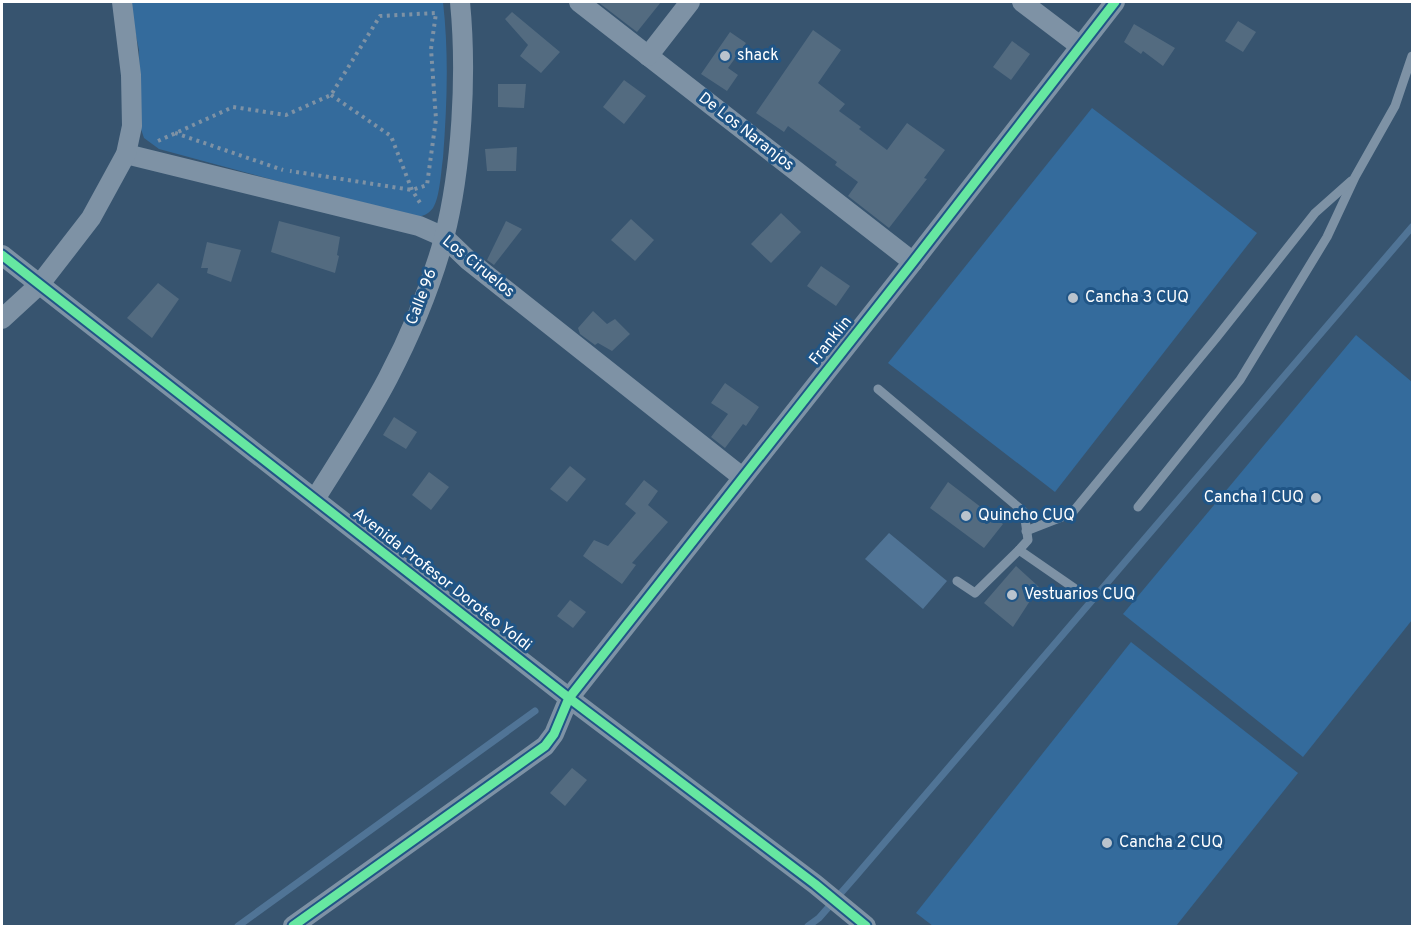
<svg xmlns="http://www.w3.org/2000/svg" width="1414" height="928" viewBox="0 0 1414 928" font-family="Overpass,sans-serif">
	<style>
		.green { fill: #346b9c }
		.water { fill: #507496 }
		.lines { fill: none; stroke-linecap: round; stroke-linejoin: round }
		.stream { stroke: #507496; stroke-width: 7 }
		.building { fill: #536b80 }
		.path { stroke: #7e92a5; stroke-width: 4; stroke-dasharray: 3 4.5; stroke-linecap: butt }
		.lane { stroke: #7e92a5; stroke-width: 9 }
		.street { stroke: #7e92a5; stroke-width: 20 }
		.cycleway-casing { stroke: #205586; stroke-width: 13 }
		.cycleway { stroke: #66e7a1; stroke-width: 9 }
		.poi-dot { fill: #b9c3cd; stroke: #205586; stroke-width: 2 }
		.labels { text-anchor: middle; dominant-baseline: central; stroke-width: 6; stroke-linejoin: round; paint-order: stroke }
		.poi-label { font-size: 16px; fill: #fff; stroke: #205586; text-anchor: start }
		.street-label { font-size: 16px; fill: #fff; stroke: #205586 }
	</style>
	<rect width="100%" height="100%" fill="#37546f"/>
	<g class="green">
		<path d="M129 2H443C449 54 447 106 443 158 441 171 440 197 433 208 428 215 422 216 414 218L159 149 144 138 141 129 139 50Z"/>
		<polygon points="1092,108 1257,233 1055,492 888,363"/>
		<polygon points="1356,335 1412,382 1412,620 1303,757 1123,614"/>
		<polygon points="1131,642 1298,773 1176,926 933,926 916,913"/>
	</g>
	<polygon class="water" points="889,533 947,581 923,609 865,559"/>
	<g class="lines">
		<g class="stream">
			<polyline points="238,926 535,711"/>
			<polyline points="808,926 819,918 855,877 1412,227"/>
		</g>
	</g>
	<g class="building">
		<polygon points="598,2 661,2 637,32"/>
		<polygon points="512,12 560,52 541,73 520,56 528,45 505,19"/>
		<polygon points="1238,21 1256,32 1243,52 1225,41"/>
		<polygon points="1134,24 1175,48 1163,66 1143,51 1141,54 1124,42"/>
		<polygon points="813,30 841,50 818,83 845,104 839,111 861,127 859,129 887,150 907,123 945,150 924,178 927,179 889,228 848,196 858,182 835,165 837,162 788,126 784,132 756,113"/>
		<polygon points="730,32 746,43 728,68 738,75 727,91 701,74"/>
		<polygon points="1012,41 1030,54 1011,80 993,67"/>
		<polygon points="624,80 646,96 624,124 603,107"/>
		<polygon points="498,84 526,84 524,108 498,107"/>
		<polygon points="517,147 516,171 487,171 485,149"/>
		<polygon points="781,213 801,232 771,263 751,244"/>
		<polygon points="631,219 654,240 635,261 611,240"/>
		<polygon points="279,221 340,237 337,255 339,256 335,273 271,252"/>
		<polygon points="506,221 522,229 494,265 487,260"/>
		<polygon points="207,242 241,250 231,282 207,273 208,268 201,268"/>
		<polygon points="821,266 850,286 836,306 807,286"/>
		<polygon points="158,283 179,299 152,338 127,318"/>
		<polygon points="593,311 607,324 615,319 630,334 612,351 598,343 595,345 580,334 578,328"/>
		<polygon points="725,383 759,407 746,426 743,424 725,448 711,437 728,414 711,403"/>
		<polygon points="394,417 417,432 406,449 383,435"/>
		<polygon points="570,466 586,479 567,502 550,489"/>
		<polygon points="429,472 449,487 431,510 412,495"/>
		<polygon points="644,480 658,491 648,505 668,522 632,563 636,565 622,584 583,556 594,540 608,546 636,513 625,504"/>
		<polygon points="948,482 1003,524 984,548 930,508"/>
		<polygon points="1016,566 1039,587 1013,627 984,603"/>
		<polygon points="570,600 586,612 573,628 557,616"/>
		<polygon points="572,768 587,780 565,806 550,793"/>
	</g>
	<g class="lines">
		<g class="path">
			<polyline points="331,95 391,136 412,190 422,206"/>
			<polyline points="175,133 283,170"/>
			<polyline points="158,141 233,107 286,115 331,95 380,16 436,13 431,49 436,119 427,185 412,190 290,171"/>
		</g>
		<g class="lane">
			<polyline points="878,389 1024,512 1028,540 1019,550 975,593 957,581"/>
			<polyline points="1138,507 1240,380 1327,237 1355,177 1395,106 1412,56"/>
			<polyline points="1026,531 1072,513 1217,337 1315,213 1351,181"/>
			<polyline points="1019,550 1074,588"/>
		</g>
		<g class="street">
			<polyline points="579,2 913,262"/>
			<polyline points="1022,2 1080,46"/>
			<polyline points="648,56 690,2"/>
			<polyline points="126,154 419,226 444,237 469,261 742,477"/>
			<polyline points="2,255 569,698 815,884 866,926"/>
			<polyline points="2,319 40,284 91,218 126,154 132,126 131,75 122,2"/>
			<path d="M315 499C340 459 366 420 388 378 411 334 431 286 444 238 462 168 467 73 460 2"/>
			<polyline points="293,926 545,746 554,734 569,698 913,262 1115,2"/>
		</g>
		<g class="cycleway-casing">
			<g id="cycleway">
				<polyline points="2,255 569,698 815,884 866,926"/>
				<polyline points="293,926 545,746 554,734 569,698 913,262 1115,2"/>
			</g>
		</g>
		<use href="#cycleway" class="cycleway"/>
	</g>
	<g class="poi-dot">
		<circle cx="725" cy="56" r="6"/>
		<circle cx="1073" cy="298" r="6"/>
		<circle cx="1316" cy="498" r="6"/>
		<circle cx="966" cy="516" r="6"/>
		<circle cx="1012" cy="595" r="6"/>
		<circle cx="1107" cy="843" r="6"/>
	</g>
	<g class="labels">
		<g class="poi-label">
			<text x="737" y="56">shack</text>
			<text x="1085" y="298">Cancha 3 CUQ</text>
			<text x="1304" y="498" text-anchor="end">Cancha 1 CUQ</text>
			<text x="978" y="516">Quincho CUQ</text>
			<text x="1024" y="595">Vestuarios CUQ</text>
			<text x="1119" y="843">Cancha 2 CUQ</text>
		</g>
		<g class="street-label">
			<text transform="translate(746 132) rotate(38)">De Los Naranjos</text>
			<text transform="translate(478 267) rotate(39)">Los Ciruelos</text>
			<text transform="translate(422 297) rotate(-69)">Calle 96</text>
			<text transform="translate(831 341) rotate(-51)">Franklin</text>
			<text transform="translate(442 580) rotate(38)">Avenida Profesor Doroteo Yoldi</text>
		</g>
	</g>
	<rect width="1414" height="928" fill="none" stroke="#ffffff" stroke-width="6"/>
</svg>
